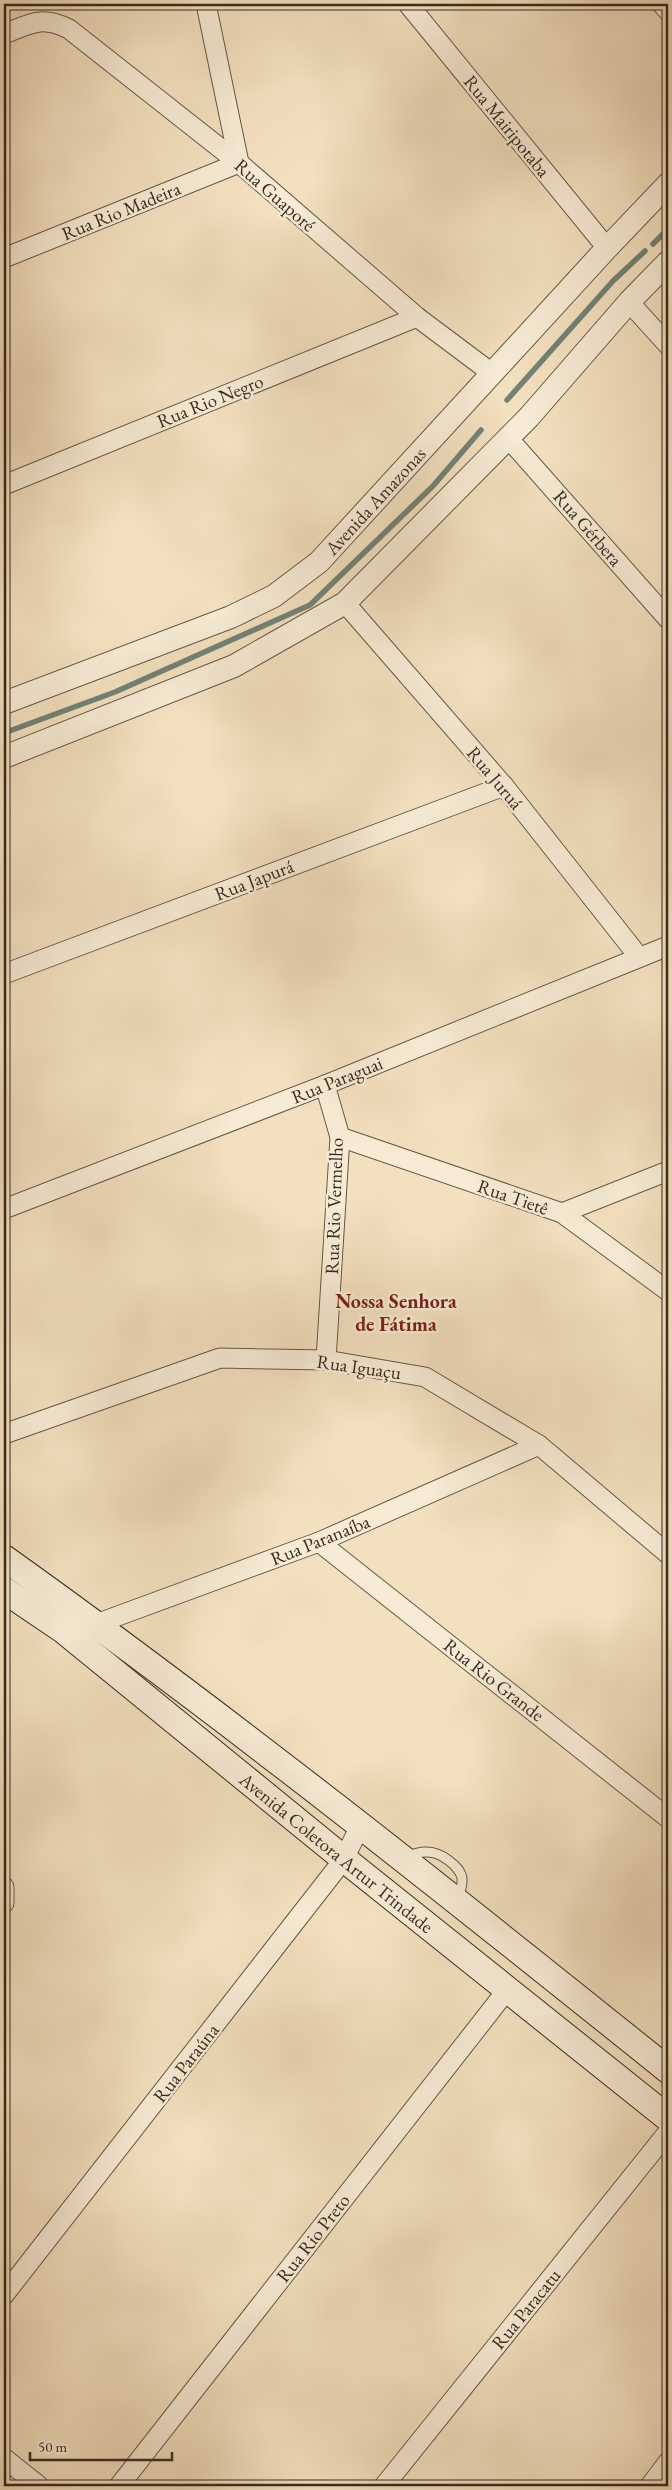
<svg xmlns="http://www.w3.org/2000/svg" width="672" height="2490" viewBox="0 0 672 2490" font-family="'EB Garamond',serif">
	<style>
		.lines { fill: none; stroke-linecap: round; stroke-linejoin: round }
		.stream { stroke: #738277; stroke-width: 5.5 }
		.service-casing { stroke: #655847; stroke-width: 11 }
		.minor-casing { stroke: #655847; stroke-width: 21 }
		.tertiary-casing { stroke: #655847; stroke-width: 24 }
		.secondary-casing { stroke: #362a1f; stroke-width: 28 }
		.service { stroke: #f7ebd5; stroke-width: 9 }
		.minor { stroke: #f7ebd5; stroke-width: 19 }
		.tertiary { stroke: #f7ebd5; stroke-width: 22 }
		.secondary { stroke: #f7ebd5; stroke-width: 26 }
		.labels { text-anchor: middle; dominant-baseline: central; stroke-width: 5; stroke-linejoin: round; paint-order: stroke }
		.street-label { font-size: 19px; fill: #362a1f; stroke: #f7ebd5 }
		.neighbourhood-label { font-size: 20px; font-weight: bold; fill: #7a1f14; stroke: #f7ebd5 }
	</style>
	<rect width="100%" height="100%" fill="#f3e0bf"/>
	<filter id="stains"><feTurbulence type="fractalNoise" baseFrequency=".004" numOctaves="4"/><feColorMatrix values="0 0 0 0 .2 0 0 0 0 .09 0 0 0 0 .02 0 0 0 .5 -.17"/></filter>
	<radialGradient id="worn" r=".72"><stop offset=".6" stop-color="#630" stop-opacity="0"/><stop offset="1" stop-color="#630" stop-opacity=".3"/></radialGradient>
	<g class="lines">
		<g class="stream">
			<polyline points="653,244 668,229"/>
			<polyline points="507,400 613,281 645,251"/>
			<polyline points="4,733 115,692 310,605 433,486 481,430"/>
		</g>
		<g class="service-casing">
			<path id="service" d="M406 1857C425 1848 439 1851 454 1865 458 1869 461 1872 462 1878 463 1884 460 1892 458 1898"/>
		</g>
		<g class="minor-casing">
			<g id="minor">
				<polyline points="408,4 607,248"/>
				<polyline points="662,4 668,11"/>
				<path d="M4 34C30 24 41 15 69 29L239 163 417 317 493 374"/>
				<polyline points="4,258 239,163 206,4"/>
				<polyline points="629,302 668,345"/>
				<polyline points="508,438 668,619"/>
				<polyline points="4,485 417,317"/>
				<polyline points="345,603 504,786 639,957"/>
				<polyline points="4,974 504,786"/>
				<polyline points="325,1085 340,1137 326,1360"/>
				<polyline points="340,1137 562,1213 668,1291"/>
				<polyline points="4,1209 325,1085 668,946"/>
				<polyline points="562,1213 668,1171"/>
				<polyline points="4,1434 220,1358 326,1360 425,1377 539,1445 668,1554"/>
				<polyline points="319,1542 668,1818"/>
				<polyline points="96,1624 319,1542 539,1445"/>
				<polyline points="4,1887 4,1903"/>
				<polyline points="4,2295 344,1859 360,1826"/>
				<polyline points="4,2458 39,2486"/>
				<polyline points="119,2486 507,1990"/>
				<polyline points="384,2486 668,2132"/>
				<polyline points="650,2486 668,2462"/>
			</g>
		</g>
		<g class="tertiary-casing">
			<g id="tertiary">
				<path id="s1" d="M4 703 231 617 274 596 319 562 607 248 668 184"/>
				<polyline points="4,757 234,666 345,603 529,417 629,302 668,262"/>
			</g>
		</g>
		<g class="secondary-casing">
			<g id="secondary">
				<path d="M4 1558C231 1720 450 1895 668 2070"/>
				<path id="s2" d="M4 1590 63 1630 344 1859 668 2118"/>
			</g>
		</g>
		<use href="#service" class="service"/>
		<use href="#minor" class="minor"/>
		<use href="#tertiary" class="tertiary"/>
		<use href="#secondary" class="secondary"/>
	</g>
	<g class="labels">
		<g class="street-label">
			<text transform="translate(507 126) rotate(51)">Rua Mairipotaba</text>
			<text transform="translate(275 195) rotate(41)">Rua Guaporé</text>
			<text transform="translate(121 211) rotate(-22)">Rua Rio Madeira</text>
			<text transform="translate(210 401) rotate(-22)">Rua Rio Negro</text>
			<text stroke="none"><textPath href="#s1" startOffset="430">Avenida Amazonas</textPath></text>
			<text transform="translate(588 528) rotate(49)">Rua Gérbera</text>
			<text transform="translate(495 778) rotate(50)">Rua Juruá</text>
			<text transform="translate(254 880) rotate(-21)">Rua Japurá</text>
			<text transform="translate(337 1080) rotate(-22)">Rua Paraguai</text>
			<text transform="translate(513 1197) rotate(19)">Rua Tietê</text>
			<text transform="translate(334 1206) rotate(-88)">Rua Rio Vermelho</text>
			<text transform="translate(359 1367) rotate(8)">Rua Iguaçu</text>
			<text transform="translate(320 1540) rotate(-22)">Rua Paranaíba</text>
			<text transform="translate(494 1680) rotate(38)">Rua Rio Grande</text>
			<text stroke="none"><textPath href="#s2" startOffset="424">Avenida Coletora Artur Trindade</textPath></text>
			<text transform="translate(186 2063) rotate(-52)">Rua Paraúna</text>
			<text transform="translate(313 2238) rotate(-52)">Rua Rio Preto</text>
			<text transform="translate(526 2309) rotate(-51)">Rua Paracatu</text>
		</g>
		<g class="neighbourhood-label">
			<text x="396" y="1301">Nossa Senhora<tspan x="396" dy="23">de Fátima</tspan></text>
		</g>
	</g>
	<rect width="672" height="2490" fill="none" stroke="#f3e0bf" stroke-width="20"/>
	<rect x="5" y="5" width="662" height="2480" fill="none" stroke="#362a1f" stroke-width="2.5"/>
	<rect x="10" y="10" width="652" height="2470" fill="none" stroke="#362a1f"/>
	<path d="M30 2452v8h142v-8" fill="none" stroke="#362a1f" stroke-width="2.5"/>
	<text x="38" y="2452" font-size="15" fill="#362a1f" stroke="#f7ebd5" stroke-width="4" paint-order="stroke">50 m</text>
	<rect width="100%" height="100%" filter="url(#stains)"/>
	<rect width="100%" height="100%" fill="url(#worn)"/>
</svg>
